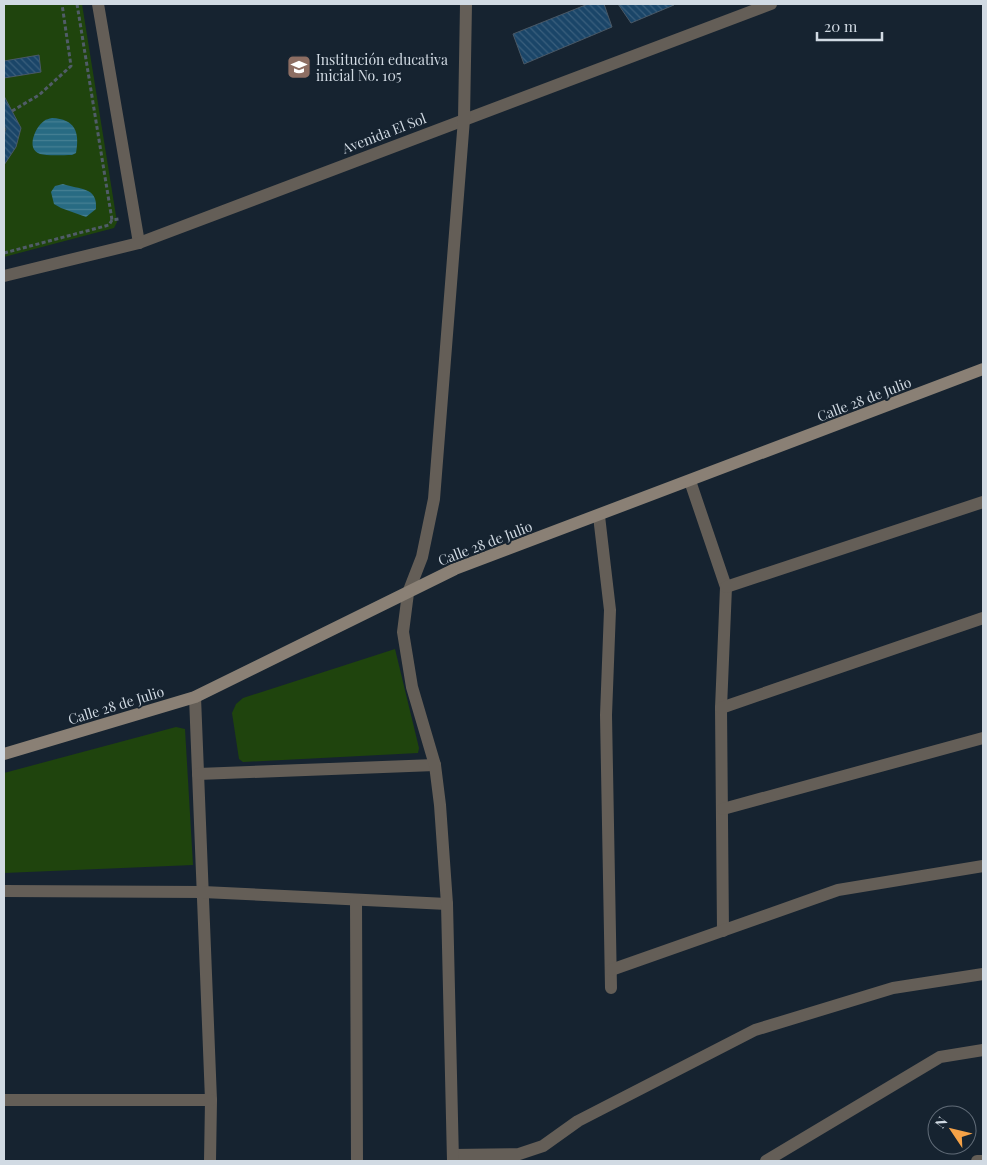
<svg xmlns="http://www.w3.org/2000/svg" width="987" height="1165" viewBox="0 0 987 1165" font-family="'Playfair Display',serif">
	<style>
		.park { fill: #1f440d }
		.water { fill: url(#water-rules) }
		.building { fill: url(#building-back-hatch); stroke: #495866 }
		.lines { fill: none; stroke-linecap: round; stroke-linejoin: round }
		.path { stroke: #505c68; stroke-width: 3; stroke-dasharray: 4 2.5; stroke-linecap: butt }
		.street { stroke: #645e57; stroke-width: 12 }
		.secondary { stroke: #8a8075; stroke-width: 12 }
		.labels { text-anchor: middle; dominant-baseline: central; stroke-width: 4; stroke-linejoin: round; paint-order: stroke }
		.poi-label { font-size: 14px; fill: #d1dae3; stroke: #162330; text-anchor: start }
		.street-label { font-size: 14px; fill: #d1dae3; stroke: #162330 }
	</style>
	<defs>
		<pattern id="water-rules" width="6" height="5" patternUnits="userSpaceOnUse" patternTransform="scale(1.25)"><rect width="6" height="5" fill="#286b83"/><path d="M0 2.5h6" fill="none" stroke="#468094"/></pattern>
		<pattern id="building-back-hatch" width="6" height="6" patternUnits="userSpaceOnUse" patternTransform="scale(1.25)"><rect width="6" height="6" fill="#1a4568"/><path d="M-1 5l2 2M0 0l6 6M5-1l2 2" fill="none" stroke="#3a5f7d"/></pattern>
	</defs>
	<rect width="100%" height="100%" fill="#162330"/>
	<g class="park">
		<polygon points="4,4 82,4 117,222 114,228 4,257"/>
		<polygon points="395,649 419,748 418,753 243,762 239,759 232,713 236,704 243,698"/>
		<polygon points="176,727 185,729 193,865 4,873 4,773"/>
	</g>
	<g class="water">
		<path d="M52 118C75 119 80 132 76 153L72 155C63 155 47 156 40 154 25 149 36 126 44 121 46 119 49 119 52 118Z"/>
		<path d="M63 184C79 190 98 186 96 209L86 217 61 208 54 204 51 192 55 186Z"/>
	</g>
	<g class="building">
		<polygon points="588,4 604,4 612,27 524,64 513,34"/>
		<polygon points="618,4 674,4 674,5 631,23"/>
		<polygon points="39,55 41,72 4,78 4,61"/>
		<polygon points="4,96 21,128 16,147 4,165 4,134 6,129 4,126"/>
	</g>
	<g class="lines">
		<g class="path">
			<polyline points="77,4 112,220"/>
			<polyline points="12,111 39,95 71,66 62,4"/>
			<polyline points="4,253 109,225 112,220 119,219"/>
		</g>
		<g class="street">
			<polyline points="98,4 139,243"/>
			<polyline points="4,276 139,243 771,4"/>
			<polyline points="690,481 726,587 721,708 723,931"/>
			<polyline points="599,516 610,610 606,715 611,988"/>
			<polyline points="726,587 983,502"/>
			<polyline points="195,697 211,1100 210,1161"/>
			<polyline points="721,708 983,618"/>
			<polyline points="198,774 435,765"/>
			<polyline points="723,809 983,738"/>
			<polyline points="4,891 203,892 447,904"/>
			<polyline points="356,900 357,1161"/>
			<polyline points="611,970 838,890 983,866"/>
			<polyline points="4,1100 211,1100"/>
			<polyline points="453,1155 519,1154 543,1146 578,1121 755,1030 893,988 983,974"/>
			<polyline points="453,1161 447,904 440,805 435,765 412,687 403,632 408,593 422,557 434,499 464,119 466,4"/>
			<polyline points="766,1161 940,1057 983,1050"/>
			<polyline points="977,1161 983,1161"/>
		</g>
		<polyline class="secondary" points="4,754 195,697 455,569 983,369"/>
	</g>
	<defs>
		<g id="school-square" transform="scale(1.25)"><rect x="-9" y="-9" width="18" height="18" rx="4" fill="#8d6e63" stroke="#162330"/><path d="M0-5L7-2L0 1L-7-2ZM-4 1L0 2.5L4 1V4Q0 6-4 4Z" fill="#fff"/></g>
	</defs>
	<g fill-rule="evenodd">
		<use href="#school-square" x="299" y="67"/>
	</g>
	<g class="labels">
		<g class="poi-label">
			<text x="316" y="59">Institución educativa<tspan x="316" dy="16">inicial No. 105</tspan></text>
		</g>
		<g class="street-label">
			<text transform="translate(384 133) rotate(-21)">Avenida El Sol</text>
			<text transform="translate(864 399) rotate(-21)">Calle 28 de Julio</text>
			<text transform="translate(485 543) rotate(-21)">Calle 28 de Julio</text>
			<text transform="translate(116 705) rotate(-17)">Calle 28 de Julio</text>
		</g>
	</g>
	<rect width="987" height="1165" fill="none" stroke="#d1dae3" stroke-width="10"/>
	<g transform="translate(952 1130) rotate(305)"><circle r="24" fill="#162330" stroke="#616c78"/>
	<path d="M0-4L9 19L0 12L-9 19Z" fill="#f6a247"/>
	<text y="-8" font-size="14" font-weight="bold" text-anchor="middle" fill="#d1dae3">N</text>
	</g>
	<path d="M817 32v8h65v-8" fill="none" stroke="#d1dae3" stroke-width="2.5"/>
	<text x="824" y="32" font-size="15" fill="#d1dae3" stroke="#162330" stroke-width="4" paint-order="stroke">20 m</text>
</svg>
